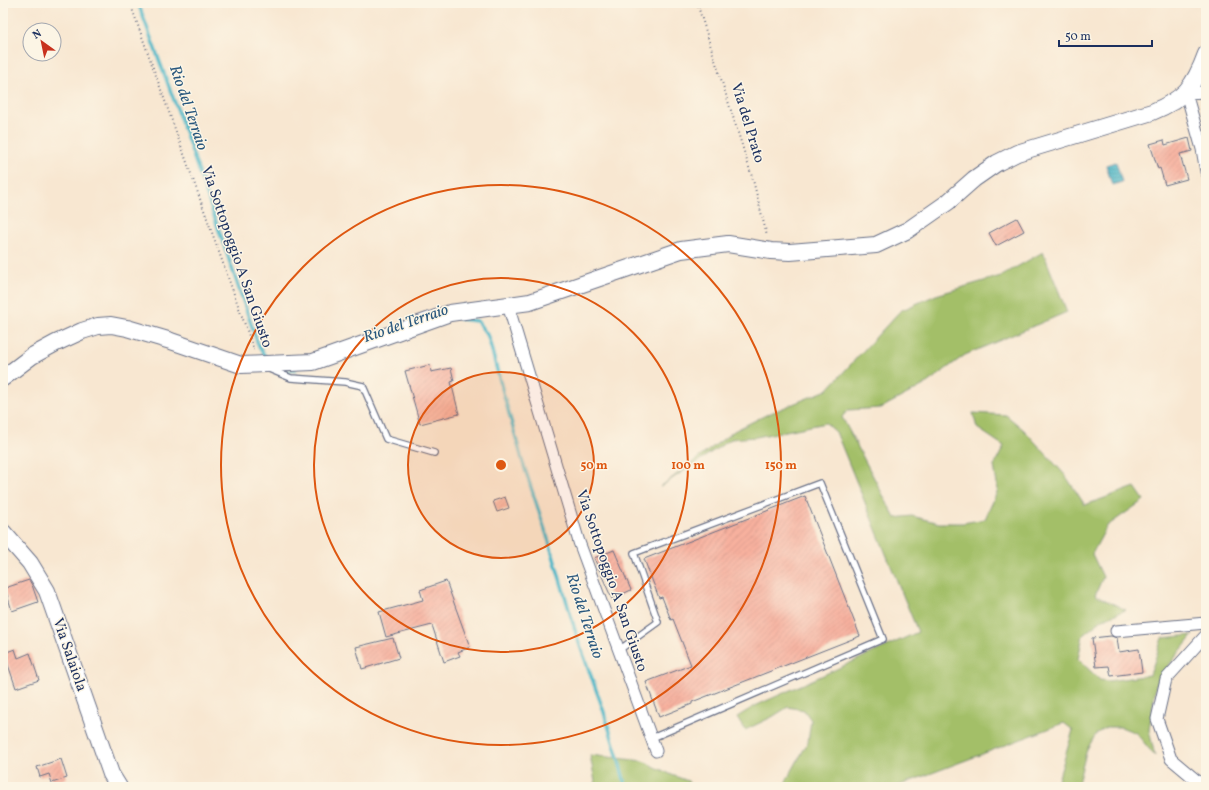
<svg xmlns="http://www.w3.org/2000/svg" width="1209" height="790" viewBox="0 0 1209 790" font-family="Vollkorn,serif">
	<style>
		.green { fill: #a3bf67; stroke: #5f7762 }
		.water { fill: url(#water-rules); stroke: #347393 }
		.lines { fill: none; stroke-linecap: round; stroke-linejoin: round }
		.stream { stroke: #4cb7c8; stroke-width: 3.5 }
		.building { fill: url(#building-hatch) }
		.lane-casing { stroke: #686f86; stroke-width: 8 }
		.street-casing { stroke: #686f86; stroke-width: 13 }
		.secondary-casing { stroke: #686f86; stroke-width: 18 }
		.path { stroke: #686f86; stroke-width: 2; stroke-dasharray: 1 3; stroke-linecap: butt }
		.lane { stroke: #fff; stroke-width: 5.5 }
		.street { stroke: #fff; stroke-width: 11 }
		.secondary { stroke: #fff; stroke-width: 16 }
		.ring { fill: none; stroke: #de5710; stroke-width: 2 }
		.labels { text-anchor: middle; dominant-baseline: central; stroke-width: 3; stroke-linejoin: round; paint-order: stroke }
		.street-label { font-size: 15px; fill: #1b2f5e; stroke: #fcf5e5 }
		.water-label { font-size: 16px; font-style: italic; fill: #2a587e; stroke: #fcf5e5 }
		.centre { fill: #de5710; stroke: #fcf5e5; stroke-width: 2 }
		.ring-label { font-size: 12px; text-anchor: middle; font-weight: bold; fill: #de5710; stroke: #fcf5e5; stroke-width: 3; stroke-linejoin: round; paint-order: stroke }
	</style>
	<defs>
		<pattern id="water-rules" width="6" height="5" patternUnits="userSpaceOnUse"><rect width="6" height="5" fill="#4cb7c8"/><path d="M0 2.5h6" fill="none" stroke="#3e95a6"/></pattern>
		<pattern id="building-hatch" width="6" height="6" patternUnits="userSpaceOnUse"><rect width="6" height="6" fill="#f7b09e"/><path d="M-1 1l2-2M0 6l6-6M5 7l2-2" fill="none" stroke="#d3988a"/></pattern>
	</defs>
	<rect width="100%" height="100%" fill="#fcf5e5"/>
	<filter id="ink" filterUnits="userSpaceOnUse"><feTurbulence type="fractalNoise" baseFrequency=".025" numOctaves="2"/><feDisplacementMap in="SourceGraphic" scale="8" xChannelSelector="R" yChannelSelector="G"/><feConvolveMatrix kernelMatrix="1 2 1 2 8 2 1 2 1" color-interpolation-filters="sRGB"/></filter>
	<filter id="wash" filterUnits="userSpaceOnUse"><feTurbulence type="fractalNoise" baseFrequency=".012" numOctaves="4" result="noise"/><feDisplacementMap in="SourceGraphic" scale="16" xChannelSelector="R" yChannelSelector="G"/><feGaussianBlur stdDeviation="0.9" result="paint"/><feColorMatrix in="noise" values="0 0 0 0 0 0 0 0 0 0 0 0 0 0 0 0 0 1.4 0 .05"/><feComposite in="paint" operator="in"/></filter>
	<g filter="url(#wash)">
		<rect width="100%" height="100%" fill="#f8e7d1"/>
		<g class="green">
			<polygon points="1043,252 1067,312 965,355 924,385 881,408 848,410 842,417 895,518 912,516 939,523 963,523 985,519 998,490 994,466 1004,446 977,428 973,413 1006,415 1024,430 1065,475 1085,505 1135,487 1144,500 1107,526 1092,554 1103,577 1095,595 1126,610 1103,619 1083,635 1078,659 1100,680 1108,681 1150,675 1162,638 1193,635 1169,665 1156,685 1149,730 1155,756 1136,733 1121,727 1106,727 1096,734 1087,749 1077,787 1056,787 1073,730 1064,723 895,787 783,787 808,742 811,720 804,710 788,707 772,717 745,730 737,717 755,706 918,632 836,432 826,423 756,437 731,439 660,487 734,431 766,415 827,390 900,311 936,295 1001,276"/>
			<polygon points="590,755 643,761 672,775 688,781 691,787 596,787"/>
		</g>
		<polygon class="water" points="1116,162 1122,182 1112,185 1106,165"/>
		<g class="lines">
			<g class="stream">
				<polyline points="138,3 178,111 259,347 267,359"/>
				<polyline points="1203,51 1206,36"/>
				<polyline points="460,319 477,321 488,336 504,396 523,463 550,545 578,640 603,709 618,758 626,787"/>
				<polyline points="281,373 295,370"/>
			</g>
		</g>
		<g id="blocks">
			<g class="building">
				<polygon points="1189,138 1192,151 1180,154 1187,179 1165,185 1160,168 1158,169 1150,144 1164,140 1165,145"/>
				<polygon points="1017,218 1024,231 996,246 989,233"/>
				<polygon points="430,365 431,372 451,368 454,381 451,382 459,414 420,424 405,371"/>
				<polygon points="805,496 860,636 692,702 692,704 659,717 646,682 691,665 673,619 671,620 662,597 659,598 644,559"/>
				<polygon points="505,497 509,508 497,512 493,501"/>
				<polygon points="614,550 631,590 612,599 594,558"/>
				<polygon points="29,580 32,585 38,602 12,611 5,588"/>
				<polygon points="446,581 470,647 458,652 460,656 444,662 432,625 386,637 379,612 423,600 420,590"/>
				<polygon points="1111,636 1117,638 1119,652 1139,649 1142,672 1111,676 1109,666 1096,667 1092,638"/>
				<polygon points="393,638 399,658 362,669 356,647"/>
				<polygon points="15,649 18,658 30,653 39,680 16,688 4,653"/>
				<polygon points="61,759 67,778 52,783 49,774 40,777 37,767"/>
			</g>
		</g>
	</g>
	<g filter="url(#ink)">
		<use href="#blocks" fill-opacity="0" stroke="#686f86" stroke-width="1"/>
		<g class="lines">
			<g class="lane-casing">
				<g id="lane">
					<polyline points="269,369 291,378 345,382 363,386 386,439 434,453"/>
					<polyline points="619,650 658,622 634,553 820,483 883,639 652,738"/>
				</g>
			</g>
			<g class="street-casing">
				<g id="street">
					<polyline points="1206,92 1186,93 1202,149 1206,172"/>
					<polyline points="508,305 579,542 656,751"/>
					<polyline points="1116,631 1206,623"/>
					<polyline points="1206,635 1166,679 1157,719 1171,759 1202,785 1206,786"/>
				</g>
			</g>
			<g class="secondary-casing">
				<g id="secondary">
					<path d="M3 378 32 356 56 343 82 331 98 326 111 325 127 328 171 341 241 365 313 362 450 313 530 302 681 250 728 244 771 251 790 252 876 245 908 230 948 202 974 179 997 163 1017 153 1152 112C1184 99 1194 87 1206 54"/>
					<polyline points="3,532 30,563 47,591 111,774 119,787"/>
				</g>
			</g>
			<g class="path">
				<polyline points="130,3 254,350"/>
				<polyline points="697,3 753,180 767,236"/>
			</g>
			<use href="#lane" class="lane"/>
			<use href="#street" class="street"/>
			<use href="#secondary" class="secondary"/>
		</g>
	</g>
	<circle cx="501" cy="465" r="93" fill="#de5710" fill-opacity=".12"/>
	<g class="ring">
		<circle cx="501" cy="465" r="93"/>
		<circle cx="501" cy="465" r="187"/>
		<circle cx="501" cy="465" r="280"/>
	</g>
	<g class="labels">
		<g class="street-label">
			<text transform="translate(747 123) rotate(73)">Via del Prato</text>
			<text transform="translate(236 257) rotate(71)">Via Sottopoggio A San Giusto</text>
			<text transform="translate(611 581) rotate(71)">Via Sottopoggio A San Giusto</text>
			<text transform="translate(69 655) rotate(71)">Via Salaiola</text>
		</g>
		<g class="water-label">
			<text transform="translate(188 108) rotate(71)">Rio del Terraio</text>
			<text transform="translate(406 324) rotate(-19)">Rio del Terraio</text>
			<text transform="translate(584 616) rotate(72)">Rio del Terraio</text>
		</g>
	</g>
	<circle cx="501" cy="465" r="6" class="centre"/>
	<g class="ring-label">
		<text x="594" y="469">50 m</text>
		<text x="688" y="469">100 m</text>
		<text x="781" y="469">150 m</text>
	</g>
	<rect width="1209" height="790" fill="none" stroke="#fcf5e5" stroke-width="16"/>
	<g transform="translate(42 42) rotate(327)"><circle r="19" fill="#fcf5e5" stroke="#a2a6af"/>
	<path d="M0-3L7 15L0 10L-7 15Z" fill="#c8321e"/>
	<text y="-6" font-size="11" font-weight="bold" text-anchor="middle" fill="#1b2f5e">N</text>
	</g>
	<path d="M1059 40v6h93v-6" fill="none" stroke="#1b2f5e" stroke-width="2"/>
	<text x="1065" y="40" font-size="12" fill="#1b2f5e" stroke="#fcf5e5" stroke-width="3" paint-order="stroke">50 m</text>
</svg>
